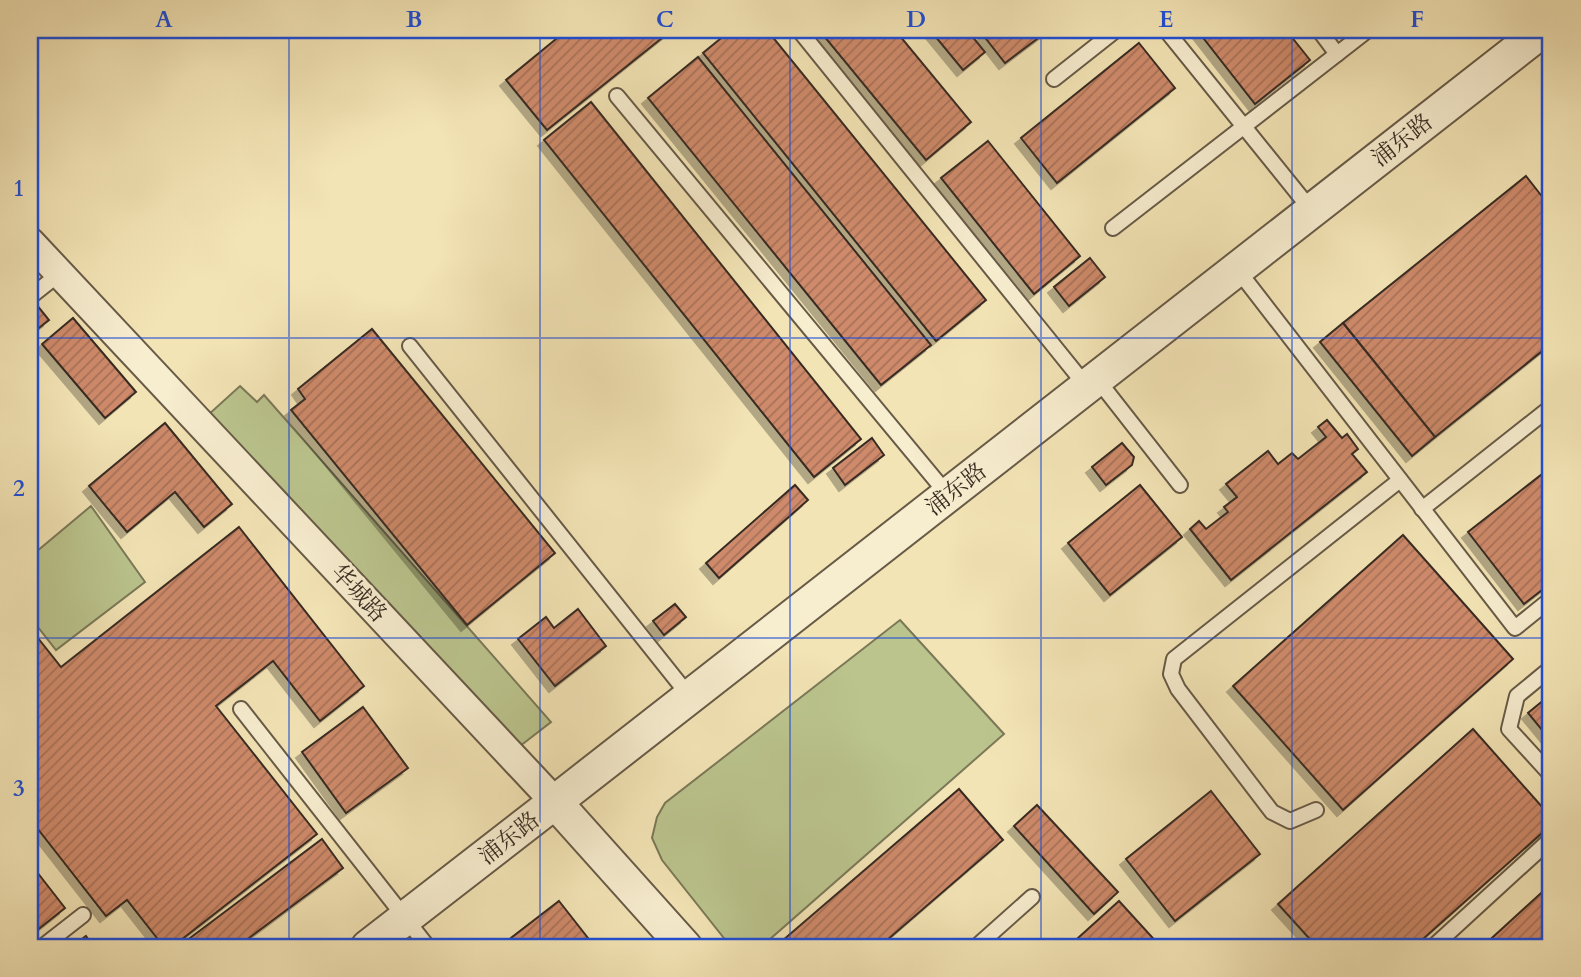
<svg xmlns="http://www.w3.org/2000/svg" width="1581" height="977" viewBox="0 0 1581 977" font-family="Cardo,'Noto Serif SC',serif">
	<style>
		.grass { fill: #bbc48d; stroke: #7a7858; stroke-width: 2 }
		.building { fill: url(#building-hatch); stroke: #382c22; stroke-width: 2; filter: url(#shadow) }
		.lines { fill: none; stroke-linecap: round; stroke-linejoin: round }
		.service-casing { stroke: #675a47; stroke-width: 18 }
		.minor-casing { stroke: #675a47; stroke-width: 32 }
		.tertiary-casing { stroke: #675a47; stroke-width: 37 }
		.service { stroke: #f7edcf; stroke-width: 14 }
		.minor { stroke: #f7edcf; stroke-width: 28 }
		.tertiary { stroke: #f7edcf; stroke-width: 33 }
		.grid { fill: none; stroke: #1d4ed8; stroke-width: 2; stroke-opacity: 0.55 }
		.labels { text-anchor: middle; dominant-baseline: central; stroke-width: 6; stroke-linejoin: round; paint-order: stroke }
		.street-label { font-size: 23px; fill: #382c22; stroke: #f7edcf }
		.neatline { fill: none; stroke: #1d4ed8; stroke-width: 2.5 }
		.grid-label { font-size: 23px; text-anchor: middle; font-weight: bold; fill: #1d4ed8 }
	</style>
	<defs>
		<pattern id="building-hatch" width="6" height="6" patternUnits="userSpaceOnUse" patternTransform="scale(1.75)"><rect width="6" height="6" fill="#ce8a6b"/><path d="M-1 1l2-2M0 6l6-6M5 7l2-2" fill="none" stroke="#a87158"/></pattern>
		<filter id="shadow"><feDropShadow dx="-6" dy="6" stdDeviation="0" flood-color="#0004"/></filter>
	</defs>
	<rect width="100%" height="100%" fill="#f3e4b5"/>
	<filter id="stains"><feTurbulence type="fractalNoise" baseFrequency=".00286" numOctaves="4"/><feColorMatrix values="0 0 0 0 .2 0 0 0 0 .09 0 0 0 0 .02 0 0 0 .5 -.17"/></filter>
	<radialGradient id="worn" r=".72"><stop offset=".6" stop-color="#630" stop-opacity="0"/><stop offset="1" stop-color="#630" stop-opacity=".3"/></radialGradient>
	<g class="grass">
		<polygon points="240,386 257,402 264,395 551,722 515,750 208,415"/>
		<polygon points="91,506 145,582 56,650 30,617 30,557"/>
		<polygon points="900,620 1004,734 761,947 731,947 662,860 652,838 657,817 665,803"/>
	</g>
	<g class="building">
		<polygon points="567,30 672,30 547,130 506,80"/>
		<polygon points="731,30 767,30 986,300 936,341 703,53"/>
		<polygon points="819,30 895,30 971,122 926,160"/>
		<polygon points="930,30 967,30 985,52 963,70"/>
		<polygon points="990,30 1049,30 1005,63 983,35"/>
		<polygon points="1197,30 1286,30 1310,60 1255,104"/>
		<polygon points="1139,43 1175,88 1057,183 1021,138"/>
		<polygon points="698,57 931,345 881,385 648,98"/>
		<polygon points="591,102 861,439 814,477 544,140"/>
		<polygon points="988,141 1080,256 1034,294 941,178"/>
		<polygon points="1526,176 1551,208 1551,344 1435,437 1343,323"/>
		<polygon points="1090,258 1105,277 1069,306 1054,287"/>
		<polygon points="36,304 49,320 30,335 30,310"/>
		<polygon points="73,318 136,392 105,418 42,344"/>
		<polygon points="1343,323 1435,437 1412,456 1320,342"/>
		<polygon points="372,329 555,553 467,625 291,410 305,399 298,389"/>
		<polygon points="1327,420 1342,438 1347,434 1358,449 1352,454 1367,472 1231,580 1190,529 1199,521 1206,529 1228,512 1224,507 1237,497 1226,484 1268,451 1278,464 1292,453 1298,459 1326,437 1318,427"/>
		<polygon points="165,423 232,504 204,527 175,492 127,532 89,486"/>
		<polygon points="872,438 884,455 845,485 833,468"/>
		<polygon points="1122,443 1134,457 1132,465 1106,485 1092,467"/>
		<polygon points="1551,467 1551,583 1524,604 1468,532"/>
		<polygon points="795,485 808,500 719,578 706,563"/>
		<polygon points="1140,485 1182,537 1110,595 1068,543"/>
		<polygon points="239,527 364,686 320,721 273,661 216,706 317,834 172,947 164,947 127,900 106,916 30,819 30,628 61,667"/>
		<polygon points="1403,535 1513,659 1343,810 1233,686"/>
		<polygon points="675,604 686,617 664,635 653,621"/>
		<polygon points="578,609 606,646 555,686 518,639 546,617 554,628"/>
		<polygon points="1551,694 1551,741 1528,713"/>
		<polygon points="363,707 408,768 346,813 302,752"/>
		<polygon points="1473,729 1551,817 1551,825 1414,947 1317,947 1278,904"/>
		<polygon points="959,789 1003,840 879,947 775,947"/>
		<polygon points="1211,791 1260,854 1175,921 1126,859"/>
		<polygon points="1037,805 1118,892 1094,914 1014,826"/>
		<polygon points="322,839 343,868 237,947 178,947"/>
		<polygon points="30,863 65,908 30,936"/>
		<polygon points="1551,884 1551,947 1482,947"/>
		<polygon points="559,901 595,947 519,947 511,938"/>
		<polygon points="1119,901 1161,947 1068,947"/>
		<polygon points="86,936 94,947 71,947"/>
	</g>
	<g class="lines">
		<g class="service-casing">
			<g id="service">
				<polyline points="799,30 1087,387"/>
				<polyline points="1166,30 1312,211"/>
				<polyline points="1319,30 1337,54"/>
				<polyline points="1054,79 1116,30"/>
				<polyline points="617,96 948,495"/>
				<polyline points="1113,228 1368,30"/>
				<polyline points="1237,269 1515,628 1551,599"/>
				<polyline points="30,297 59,274"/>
				<polyline points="410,346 690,697"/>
				<polyline points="1097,379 1180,485"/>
				<polyline points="1422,509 1551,407"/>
				<polyline points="1551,668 1517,696 1509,729 1551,775"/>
				<polyline points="241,709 428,947"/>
				<polyline points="1316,810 1290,821 1272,812 1178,689 1171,674 1174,659 1400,480"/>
				<polyline points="42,947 83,915"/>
				<polyline points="976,947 1032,897"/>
				<polyline points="1433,947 1551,839"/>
			</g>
		</g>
		<g class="minor-casing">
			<polyline id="minor" points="30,242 555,802"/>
		</g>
		<g class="tertiary-casing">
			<g id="tertiary">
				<polyline points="555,802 685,947"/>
				<polyline points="368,947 555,802 1543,30"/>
			</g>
		</g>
		<use href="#service" class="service"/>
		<use href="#minor" class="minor"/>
		<use href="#tertiary" class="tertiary"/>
	</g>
	<path class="grid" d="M289 30V947M540 30V947M790 30V947M1041 30V947M1292 30V947M30 338H1551M30 638H1551"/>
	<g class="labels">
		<g class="street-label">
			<text transform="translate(1402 140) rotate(-38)">浦东路</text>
			<text transform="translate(956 489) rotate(-38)">浦东路</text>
			<text transform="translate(359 593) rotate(47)">华城路</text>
			<text transform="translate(509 838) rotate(-38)">浦东路</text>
		</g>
	</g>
	<rect width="1581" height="977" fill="none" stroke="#f3e4b5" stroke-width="77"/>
	<rect x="38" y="38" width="1504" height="901" class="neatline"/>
	<g class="grid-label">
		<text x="164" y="27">A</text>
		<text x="414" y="27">B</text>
		<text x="665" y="27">C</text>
		<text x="916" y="27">D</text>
		<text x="1166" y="27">E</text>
		<text x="1417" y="27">F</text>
		<text x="19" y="196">1</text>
		<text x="19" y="496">2</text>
		<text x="19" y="796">3</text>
	</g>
	<rect width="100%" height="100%" filter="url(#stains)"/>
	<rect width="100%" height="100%" fill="url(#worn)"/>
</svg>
